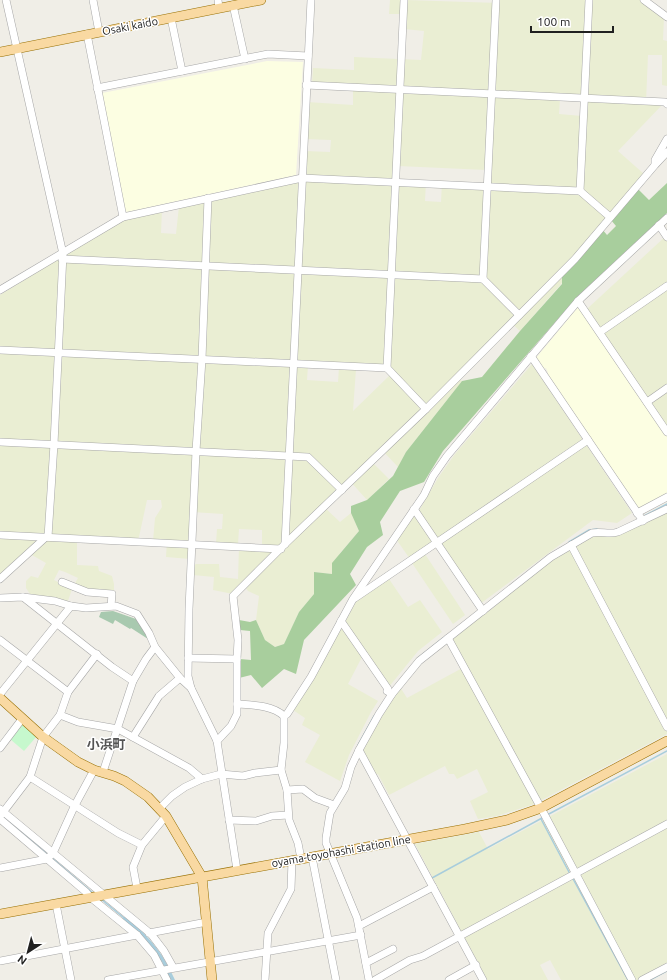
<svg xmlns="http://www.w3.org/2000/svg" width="667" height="980" viewBox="0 0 667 980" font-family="Ubuntu,'Noto Sans JP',sans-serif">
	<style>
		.education { fill: #fcfee2 }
		.farmland { fill: #eaeed3; fill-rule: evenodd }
		.forest { fill: #a8ce9d }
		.cemetery { fill: #a8c9af }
		.park { fill: #c6f8cd }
		.water { fill: #a8cddc }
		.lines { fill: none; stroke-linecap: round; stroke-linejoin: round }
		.stream { stroke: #a8cddc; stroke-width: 1.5 }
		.minor-casing { stroke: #a7a7a7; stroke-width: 8 }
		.major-casing { stroke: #987004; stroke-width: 10 }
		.minor { stroke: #fff; stroke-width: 7 }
		.major { stroke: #f9d9a2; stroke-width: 9 }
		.labels { text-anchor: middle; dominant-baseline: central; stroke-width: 3; stroke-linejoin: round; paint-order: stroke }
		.street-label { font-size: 11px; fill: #202020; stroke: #fff }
		.quarter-label { font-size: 13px; font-weight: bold; fill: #535353; stroke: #fff }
	</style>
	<rect width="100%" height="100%" fill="#f0eee7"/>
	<g class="education">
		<polygon points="267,61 303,62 296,175 127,212 125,210 102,93"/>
		<polygon points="579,306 667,436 667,494 638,509 547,374 548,373 546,368 544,369 536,358"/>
	</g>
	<g class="farmland">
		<polygon points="390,0 402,0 401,14 389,14"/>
		<path d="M405 0 499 3V0H640L664 17 663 40 667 41V86L662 85V55H648L646 102 663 104 618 151 644 174 562 275V283L520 331 510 322 457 376 462 381 406 452 398 467 381 449 370 460 389 479 367 500 349 480 323 506 340 522 351 513 359 531 340 553 332 574 314 572V594L299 612 284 644 275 647 265 640 256 620 259 596 248 591 243 584 233 594 213 590 214 577 193 575V566L196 564H219L220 577 238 579 239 547 262 549V530L239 529 238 544 216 543 217 529H222L223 514 192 512 190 559 166 557 167 541H153L155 518 162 507 161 500H147L139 537 138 539 77 537V565L98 566 99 571 112 576 114 584V591H95L74 585 78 578 65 572 59 570 54 580 72 589 68 601 30 594 26 588V581L31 576 38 578 46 563 30 554 0 577V295L125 218 162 209 161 233 176 234 179 206 304 180 305 151 330 152 331 140 305 139 307 102 353 105V86L312 84 313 68 354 70V57L421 60 424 31 404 29ZM560 99 583 101 582 116 559 114ZM398 166 486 170 485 185 442 182 441 202 425 201 426 181 398 180ZM308 366 339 367 338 382 307 380ZM356 369 385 370 390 375 353 411Z"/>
		<polygon points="667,235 667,427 587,309"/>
		<polygon points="532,364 632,513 617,523 593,520 480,604 437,540 410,559 396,539 414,513 416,516 438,478 455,454"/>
		<polygon points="667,511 667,734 534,804 497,816 478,819 470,801 488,792 477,769 457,779 454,774 449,774 445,766 389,795 378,774 375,775 362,750 367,739 400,687 407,698 466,666 451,638 493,608 513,590 553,559 590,535 637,525 640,526"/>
		<polygon points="425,554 465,615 453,624 412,563"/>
		<polygon points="389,579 408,607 420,600 442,632 418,651 388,688 345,622 356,602"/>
		<polygon points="343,624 363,655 348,684 378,701 371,712 349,755 340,781 305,762 320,735 302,725 305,718 293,710 303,696"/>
		<polygon points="667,754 667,963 637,980 561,980 550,960 540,965 548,980 487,980 415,844 479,832 488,849"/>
	</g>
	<polygon class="forest" points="667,183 667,213 578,296 443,451 424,482 400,491 380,522 383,535 367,547 350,574 356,585 304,640 296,674 284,669 262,688 251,675 239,678 240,659 251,660 250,631 240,630 239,620 250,622 256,620 265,640 275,647 284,644 299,612 314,594 314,572 332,574 332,563 359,531 351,513 351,506 367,500 393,476 406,452 462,381 482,377 520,331 562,284 562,275 602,229 607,235 616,226 611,220 638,189 649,200"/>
	<polygon class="cemetery" points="113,611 136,619 145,632 148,639 131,628 130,629 115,620 113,624 99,617 101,612"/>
	<polygon class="park" points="21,724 23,724 37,736 24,751 10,739"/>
	<path class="water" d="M124 916C149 936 162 951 175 980H170L162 962 122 920Z"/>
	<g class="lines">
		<g class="stream">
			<polyline points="644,516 667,504"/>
			<polyline points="569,542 589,530 597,529"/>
			<polyline points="418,658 443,638"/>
			<polyline points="358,745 374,716"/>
			<polyline points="547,815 667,751"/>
			<polyline points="3,816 47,854"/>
			<polyline points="541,819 570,874"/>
			<polyline points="52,858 93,893"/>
			<polyline points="572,877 628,980"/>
			<polyline points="432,878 542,818"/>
			<polyline points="101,899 124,918"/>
			<polyline points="650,980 667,971"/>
		</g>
		<g class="minor-casing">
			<g id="minor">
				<polyline points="6,0 63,254 54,444 48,537"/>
				<polyline points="93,0 99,32"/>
				<polyline points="218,0 219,8"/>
				<polyline points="404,0 387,368 426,409"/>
				<polyline points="644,0 667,17"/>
				<polyline points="233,5 245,59"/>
				<polyline points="171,18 182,71"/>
				<polyline points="87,34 123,217"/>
				<polyline points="306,85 665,102 667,104"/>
				<polyline points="97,88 268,54 308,56"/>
				<polyline points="655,163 655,160 667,139"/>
				<polyline points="580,191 589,0"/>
				<polyline points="659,225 667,237"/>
				<polyline points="62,259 483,279 519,315"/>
				<polyline points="483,279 496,0"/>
				<polyline points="0,290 123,217 302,178 580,191 610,217"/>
				<polyline points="578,301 667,432"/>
				<polyline points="600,332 667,286"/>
				<polyline points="0,350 387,368"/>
				<polyline points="531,356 643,521"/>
				<polyline points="647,402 667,388"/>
				<polyline points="0,442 308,457 342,490"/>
				<polyline points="414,509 483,611"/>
				<polyline points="637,513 667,497"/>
				<polyline points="0,535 281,549"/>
				<polyline points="285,544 311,0"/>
				<polyline points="571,545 667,727"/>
				<polyline points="0,579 46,537"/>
				<polyline points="62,582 87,592 112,594 111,606"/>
				<polyline points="23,597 55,601 71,606"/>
				<polyline points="0,598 23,597 112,667 133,681"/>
				<polyline points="355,598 588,440"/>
				<polyline points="341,621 388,689 387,691 392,694"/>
				<polyline points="448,638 541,808 632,980"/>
				<polyline points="0,640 68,692"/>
				<polyline points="188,658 237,659"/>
				<polyline points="191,688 188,676 189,609 196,451 202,359 208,198"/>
				<polyline points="0,694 71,606 86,608 116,606 137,614 149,633 155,647 180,678 191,688 217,741 237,870"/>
				<path d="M237 704C252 705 272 705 284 716"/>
				<polyline points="60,715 78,722 118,729 189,768 202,779"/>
				<polyline points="133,737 159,696 180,678"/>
				<polyline points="217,741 231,726 237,714 237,659 238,640 233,596 285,544 426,409 575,259 655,165 667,152"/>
				<polyline points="0,748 22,719"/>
				<polyline points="359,750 483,980"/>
				<polyline points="103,772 133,681 146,659 155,647"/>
				<polyline points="30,777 118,833 142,845"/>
				<polyline points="287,790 303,789 315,798 334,805"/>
				<polyline points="160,808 172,796 185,787 202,779 221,774 243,776 255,773 281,770"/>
				<polyline points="0,809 151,934 164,951 173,967"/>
				<polyline points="1,815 30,777 43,737 60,715 68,692 97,654"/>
				<polyline points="0,819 86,892 90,897 137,935 154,955 167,980"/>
				<polyline points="229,820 256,821 272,816 288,815"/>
				<polyline points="312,857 336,980"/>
				<polyline points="301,859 298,843 289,820 287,790 281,770 284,743 284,716 287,714 311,677 353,599 424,495 433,476 447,456 578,301 667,218"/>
				<polyline points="0,868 47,859 53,853 74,807 94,770"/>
				<polyline points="137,888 133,867 142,845 166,816"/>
				<polyline points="56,904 71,980"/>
				<polyline points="359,926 433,887"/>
				<polyline points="149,933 207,922"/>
				<polyline points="0,961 137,935"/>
				<polyline points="366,963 393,949"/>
				<polyline points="108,980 361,935"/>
				<polyline points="265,980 268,933 291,889 292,860"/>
				<path d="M369 980 357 918 326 843V838L330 813 345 788 351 767 359 750 379 714 392 694 419 661 551 557 592 533C601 531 609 535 618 532L667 509"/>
				<polyline points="375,980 410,960 423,956 667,824"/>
				<polyline points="449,980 476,965"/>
				<polyline points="642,980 667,967"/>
			</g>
		</g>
		<g class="major-casing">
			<g id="major">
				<polyline points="0,52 261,0"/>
				<polyline points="0,698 43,737 78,762 94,770 114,776 125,781 148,797 166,816 202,877 212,980"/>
				<polyline points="0,914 465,829 507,820 541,808 667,741"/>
			</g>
		</g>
		<use href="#minor" class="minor"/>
		<use href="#major" class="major"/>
	</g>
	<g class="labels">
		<g class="street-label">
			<text transform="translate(130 26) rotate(-11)">Osaki kaido</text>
			<text transform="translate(341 851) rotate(-10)">oyama-toyohashi station line</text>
		</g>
		<g class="quarter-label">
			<text x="106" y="744">小浜町</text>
		</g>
	</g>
	<g transform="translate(28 952) rotate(216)" stroke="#ffffff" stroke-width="3" paint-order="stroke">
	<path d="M0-3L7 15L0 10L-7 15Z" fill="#202020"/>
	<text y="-6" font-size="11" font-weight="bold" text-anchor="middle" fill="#202020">N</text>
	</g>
	<path d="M531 26v6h82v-6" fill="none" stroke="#202020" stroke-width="2"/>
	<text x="537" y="26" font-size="12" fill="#202020" stroke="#ffffff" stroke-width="3" paint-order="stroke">100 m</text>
</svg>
